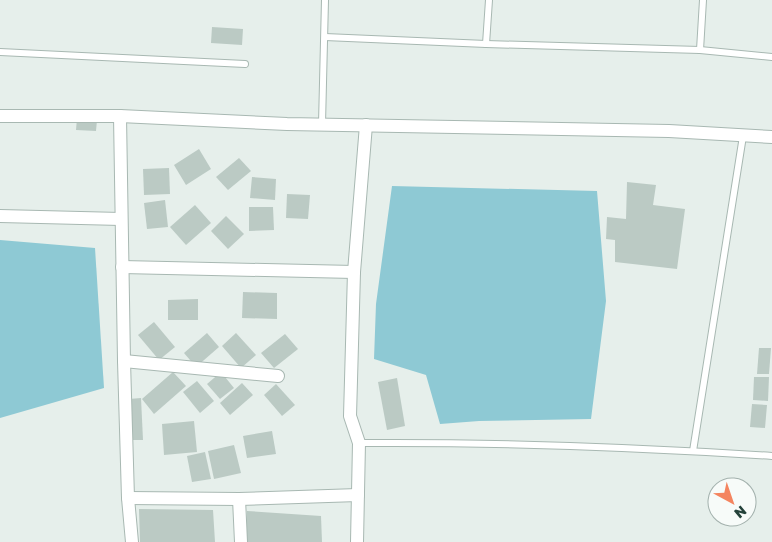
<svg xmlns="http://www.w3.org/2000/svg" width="772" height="542" viewBox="0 0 772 542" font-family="'Golos Text',sans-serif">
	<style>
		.water { fill: #8ec9d4 }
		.building { fill: #bbcac4 }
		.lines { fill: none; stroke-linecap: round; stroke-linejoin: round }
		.service-casing { stroke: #a8b8b2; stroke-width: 8 }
		.minor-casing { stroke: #a8b8b2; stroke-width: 14 }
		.service { stroke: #fff; stroke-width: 6 }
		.minor { stroke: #fff; stroke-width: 12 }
	</style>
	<rect width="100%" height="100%" fill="#e6efeb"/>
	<g class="water">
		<polygon points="392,186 597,191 606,301 591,419 479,421 440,424 426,375 374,359 376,304"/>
		<polygon points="0,240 95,248 104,388 0,418"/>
	</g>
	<g class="building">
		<polygon points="212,27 243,29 242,45 211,43"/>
		<polygon points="77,118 97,120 96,131 76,130"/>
		<polygon points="199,149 211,169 186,185 174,165"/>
		<polygon points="239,158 251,171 228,190 216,177"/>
		<polygon points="169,168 170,194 144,195 143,169"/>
		<polygon points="252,177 276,179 275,200 250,198"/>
		<polygon points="627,182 656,185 653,205 685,209 677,269 615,262 615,240 606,239 607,217 626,219"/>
		<polygon points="287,194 310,195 308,219 286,218"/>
		<polygon points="165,200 168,227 147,229 144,203"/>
		<polygon points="195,205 211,223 186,245 170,227"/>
		<polygon points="249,207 273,207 274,230 249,231"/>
		<polygon points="226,216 244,234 228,249 211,231"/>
		<polygon points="243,292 277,293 277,319 242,318"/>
		<polygon points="198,299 198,320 168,320 168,300"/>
		<polygon points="154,322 175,347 159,360 138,335"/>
		<polygon points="207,333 219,347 196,367 184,353"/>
		<polygon points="236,333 256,355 241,368 222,346"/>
		<polygon points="285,334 298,349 274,368 261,353"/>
		<polygon points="759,348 771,348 769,374 757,374"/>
		<polygon points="173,372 186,386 154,414 142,399"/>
		<polygon points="221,372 234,388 220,399 207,384"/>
		<polygon points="754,377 769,377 768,401 753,400"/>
		<polygon points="397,378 405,426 387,430 378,382"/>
		<polygon points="197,381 214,401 200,413 183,392"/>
		<polygon points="242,383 253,395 230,415 220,403"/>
		<polygon points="276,384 295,405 282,416 264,395"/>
		<polygon points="141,398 143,440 131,440 129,399"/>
		<polygon points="752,404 767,405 765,428 750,427"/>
		<polygon points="194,421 197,452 164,455 162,424"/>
		<polygon points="272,431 276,454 247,458 243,436"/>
		<polygon points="234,445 241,473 214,479 208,451"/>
		<polygon points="205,452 211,479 192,482 187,456"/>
		<polygon points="139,509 213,510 215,542 140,542"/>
		<polygon points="247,511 321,516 322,542 247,542"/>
	</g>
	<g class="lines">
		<g class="service-casing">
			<g id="service">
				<polyline points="325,37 486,44 700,50 772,57"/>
				<polyline points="486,44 489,0"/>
				<polyline points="700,50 703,0"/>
				<polyline points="0,52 245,64"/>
				<polyline points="322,124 325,0"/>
				<path d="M359 443C497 442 634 447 772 456"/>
				<polyline points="693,451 743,136"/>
			</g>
		</g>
		<g class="minor-casing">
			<g id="minor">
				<polyline points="0,116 120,116 287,124 669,131 772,137"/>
				<polyline points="120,116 124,361 128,498 132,542"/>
				<polyline points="0,216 121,219"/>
				<polyline points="122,267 354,272"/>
				<polyline points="124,361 278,376"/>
				<polyline points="128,498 239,499 358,495"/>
				<polyline points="239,499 241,542"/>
				<polyline points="357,542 359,443 350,416 354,272 366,125"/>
			</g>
		</g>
		<use href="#service" class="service"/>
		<use href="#minor" class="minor"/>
	</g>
	<g transform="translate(732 502) rotate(140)"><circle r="24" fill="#f7fbf9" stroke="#a3b1ad"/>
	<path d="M0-4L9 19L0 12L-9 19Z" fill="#f4845f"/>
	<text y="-8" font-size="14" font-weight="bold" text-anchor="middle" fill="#24423a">N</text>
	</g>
</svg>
